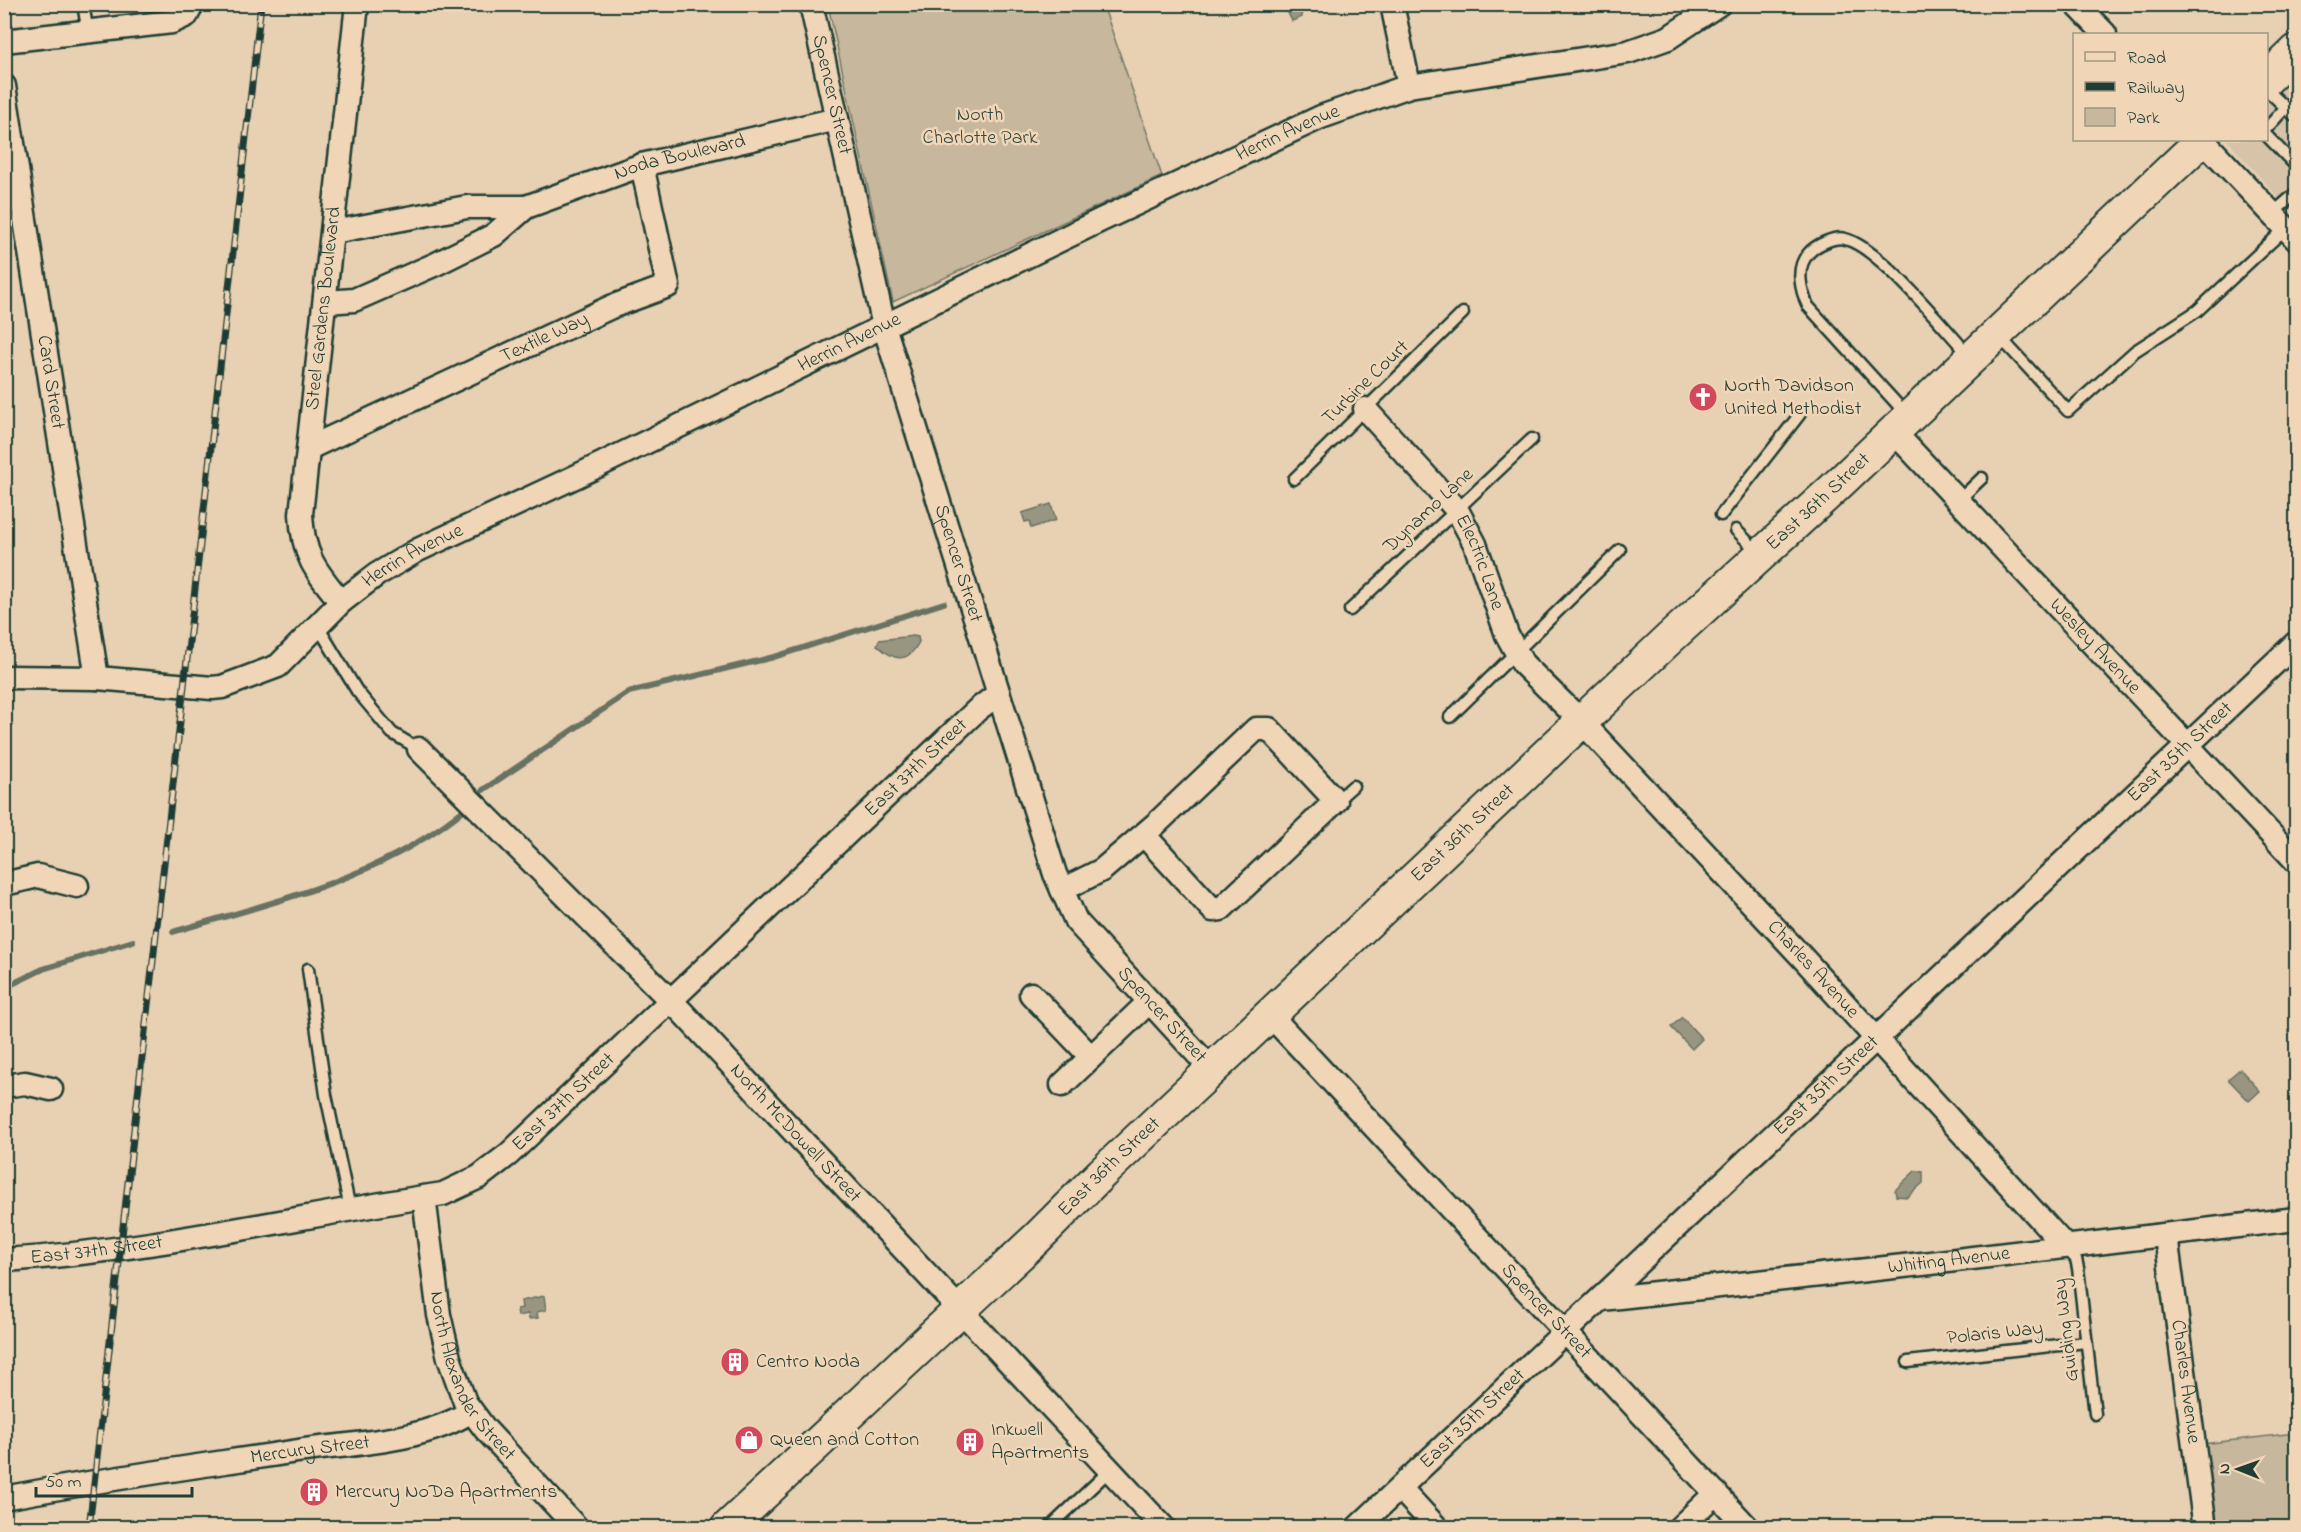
<svg xmlns="http://www.w3.org/2000/svg" width="2301" height="1532" viewBox="0 0 2301 1532" font-family="'Indie Flower',sans-serif">
	<style>
		.built { fill: #d7c3a8 }
		.green { fill: #c6b79d; stroke: #727a68; stroke-width: 1.5 }
		.water { fill: #989580; stroke: #687262; stroke-width: 1.5 }
		.lines { fill: none; stroke-linecap: round; stroke-linejoin: round }
		.stream { stroke: #687262; stroke-width: 6 }
		.lane-casing { stroke: #1f3d34; stroke-width: 15 }
		.street-casing { stroke: #1f3d34; stroke-width: 27 }
		.secondary-casing { stroke: #1f3d34; stroke-width: 36 }
		.lane { stroke: #f0d6b7; stroke-width: 10 }
		.street { stroke: #f0d6b7; stroke-width: 22 }
		.secondary { stroke: #f0d6b7; stroke-width: 32 }
		.rail-casing { stroke: #1f3d34; stroke-width: 7 }
		.rail { stroke: #f0d6b7; stroke-width: 4.5; stroke-dasharray: 14; stroke-linecap: butt }
		.labels { text-anchor: middle; dominant-baseline: central; stroke-width: 5; stroke-linejoin: round; paint-order: stroke }
		.street-label { font-size: 20px; fill: #1f3d34; stroke: #f0d6b7 }
		.park-label { font-size: 20px; fill: #30493e; stroke: #f0d6b7 }
		.poi-label { font-size: 20px; fill: #1f3d34; stroke: #f0d6b7; text-anchor: start }
	</style>
	<rect width="100%" height="100%" fill="#e8d0b2"/>
	<filter id="ink" filterUnits="userSpaceOnUse"><feTurbulence type="fractalNoise" baseFrequency=".0167" numOctaves="2"/><feDisplacementMap in="SourceGraphic" scale="12" xChannelSelector="R" yChannelSelector="G"/><feConvolveMatrix kernelMatrix="1 2 1 2 8 2 1 2 1" color-interpolation-filters="sRGB"/></filter>
	<g filter="url(#ink)">
		<polygon class="built" points="2296,77 2296,217 2227,140 2266,140 2267,101"/>
		<g class="green">
			<polygon points="828,5 1103,5 1162,176 893,302"/>
			<polygon points="2296,1433 2296,1527 2205,1527 2194,1445"/>
		</g>
		<g class="water">
			<polygon points="1284,5 1299,5 1302,17 1292,21"/>
			<polygon points="1051,504 1056,520 1031,528 1029,521 1025,522 1022,513"/>
			<path d="M913 636 918 637 919 642C907 665 893 660 877 645L879 640Z"/>
			<polygon points="1682,1017 1702,1039 1692,1049 1671,1027"/>
			<polygon points="2240,1069 2260,1091 2249,1101 2228,1079"/>
			<polygon points="1915,1171 1923,1172 1923,1183 1907,1197 1896,1196 1895,1190"/>
			<polygon points="544,1296 546,1310 537,1312 538,1318 529,1319 528,1314 518,1316 517,1309 522,1308 521,1301"/>
		</g>
		<g class="lines">
			<g class="stream">
				<polyline points="483,790 629,692 774,657 944,603"/>
				<path d="M173 932C275 901 383 878 466 808"/>
				<polyline points="4,988 43,969 133,941"/>
			</g>
			<g class="lane-casing">
				<g id="lane">
					<polyline points="83,4 88,33"/>
					<polyline points="2266,89 2296,117"/>
					<polyline points="2266,129 2286,107"/>
					<polyline points="2266,135 2296,166"/>
					<polyline points="2273,213 2296,193"/>
					<polyline points="1998,335 2068,411 2135,351 2197,311 2286,228"/>
					<path d="M1907 415 1808 306C1801 291 1795 268 1808 254 1815 245 1835 236 1845 239 1879 247 1943 327 1969 355"/>
					<polyline points="1294,479 1463,313"/>
					<polyline points="1958,501 1982,478"/>
					<polyline points="1721,515 1800,414"/>
					<polyline points="1736,530 1759,553"/>
					<polyline points="1350,610 1532,439"/>
					<polyline points="317,625 357,691 392,733 419,749"/>
					<polyline points="1450,717 1620,550"/>
					<polyline points="1336,801 1353,786"/>
					<polyline points="308,969 326,1095 350,1209"/>
					<polyline points="2065,1247 2076,1259 2078,1268 2095,1414"/>
					<polyline points="1908,1362 2086,1342"/>
					<polyline points="1049,1528 1110,1470"/>
				</g>
			</g>
			<g class="street-casing">
				<g id="street">
					<path id="s1" d="M811 4 884 326 1055 874 1076 921 1212 1070"/>
					<polyline points="1392,4 1409,86"/>
					<polyline points="2076,4 2105,34"/>
					<polyline points="4,41 172,22 187,15 192,4"/>
					<path id="s2" d="M4 86 97 678"/>
					<polyline points="2203,140 2296,239"/>
					<polyline points="333,232 467,207 526,207"/>
					<path id="s3" d="M326 302 354 300 436 264 494 235 526 207 642 165 837 119"/>
					<path id="s4" d="M1365 409 1457 510 1475 544 1507 635 1523 664 1582 722 1802 957 2065 1246"/>
					<path id="s5" d="M1894 432 2296 861"/>
					<path id="s6" d="M309 448 611 307 668 286 642 165"/>
					<path id="s7" d="M341 602C315 570 303 556 301 514L357 4"/>
					<path id="s8" d="M4 677 97 678 212 688 222 687 278 666 341 602 376 575 418 550 577 476 1101 220 1321 117 1409 86 1628 52 1668 38 1719 4"/>
					<path id="s9" d="M419 749 682 1012 1164 1528"/>
					<polyline points="4,884 38,876 77,886"/>
					<polyline points="1062,890 1102,870 1157,823 1256,729 1269,729 1336,801 1221,909 1213,910 1144,835"/>
					<polyline points="1031,994 1091,1057"/>
					<path id="s10" d="M1270 1015 1748 1528"/>
					<polyline points="1062,1085 1149,1002"/>
					<polyline points="4,1086 25,1083 51,1089"/>
					<path id="s11" d="M424 1197 439 1315 449 1358 465 1402 485 1429 577 1528"/>
					<path id="s12" d="M2166 1236 2205 1528"/>
					<path id="s13" d="M4 1260C152 1251 297 1216 443 1194L479 1177 509 1154 977 710 998 694"/>
					<path id="s14" d="M1601 1299 1931 1263 2296 1219"/>
					<polyline points="1400,1488 1437,1528"/>
					<path id="s15" d="M4 1498C102 1479 200 1466 298 1451 354 1443 422 1442 470 1412"/>
					<path id="s16" d="M1357 1528 2296 643"/>
					<polyline points="1679,1528 1716,1493"/>
				</g>
			</g>
			<g class="secondary-casing">
				<g id="secondary">
					<polyline points="2266,80 2296,51"/>
					<path id="s17" d="M727 1528 1037 1238 1102 1173 1669 639 1831 491 2202 140"/>
				</g>
			</g>
			<use href="#lane" class="lane"/>
			<use href="#street" class="street"/>
			<use href="#secondary" class="secondary"/>
			<g class="rail-casing">
				<polyline id="rail" points="89,1528 261,4"/>
			</g>
			<use href="#rail" class="rail"/>
		</g>
	</g>
	<defs>
		<g id="church-disc" transform="scale(1.5)"><circle r="9.5" fill="#d1495b" stroke="#f0d6b7"/><path d="M-1.2-6h2.4v3.5h3.3v2.4h-3.3V6h-2.4V-.1h-3.3v-2.4h3.3Z" fill="#fff"/></g>
		<g id="building-disc" transform="scale(1.5)"><circle r="9.5" fill="#d1495b" stroke="#f0d6b7"/><path d="M-4-6H4V6H1V3H-1V6H-4ZM-2.5-4.3h1.7v1.8h-1.7ZM.8-4.3h1.7v1.8H.8ZM-2.5-1h1.7V.8h-1.7ZM.8-1h1.7V.8H.8Z" fill="#fff"/></g>
		<g id="shop-disc" transform="scale(1.5)"><circle r="9.5" fill="#d1495b" stroke="#f0d6b7"/><path d="M-5-2.5h2.3a2.7 3.5 0 0 1 5.4 0H5L5.5 6h-11ZM-1.5-2.5h3a1.5 2.3 0 0 0-3 0Z" fill="#fff"/></g>
	</defs>
	<g fill-rule="evenodd">
		<use href="#church-disc" x="1703" y="397"/>
		<use href="#building-disc" x="735" y="1362"/>
		<use href="#shop-disc" x="749" y="1440"/>
		<use href="#building-disc" x="970" y="1442"/>
		<use href="#building-disc" x="314" y="1492"/>
	</g>
	<g class="labels">
		<g class="street-label">
			<text stroke="none"><textPath href="#s1" startOffset="93">Spencer Street</textPath></text>
			<text stroke="none"><textPath href="#s8" startOffset="1426">Herrin Avenue</textPath></text>
			<text stroke="none"><textPath href="#s3" startOffset="387">Noda Boulevard</textPath></text>
			<text stroke="none"><textPath href="#s7" startOffset="306">Steel Gardens Boulevard</textPath></text>
			<text stroke="none"><textPath href="#s6" startOffset="260">Textile Way</textPath></text>
			<text stroke="none"><textPath href="#s8" startOffset="940">Herrin Avenue</textPath></text>
			<text stroke="none"><textPath href="#s2" startOffset="300">Card Street</textPath></text>
			<text transform="translate(1366 383) rotate(-44)">Turbine Court</text>
			<text stroke="none"><textPath href="#s17" startOffset="1498">East 36th Street</textPath></text>
			<text transform="translate(1429 511) rotate(-43)">Dynamo Lane</text>
			<text stroke="none"><textPath href="#s8" startOffset="454">Herrin Avenue</textPath></text>
			<text stroke="none"><textPath href="#s4" startOffset="194">Electric Lane</textPath></text>
			<text stroke="none"><textPath href="#s1" startOffset="579">Spencer Street</textPath></text>
			<text stroke="none"><textPath href="#s5" startOffset="294">Wesley Avenue</textPath></text>
			<text stroke="none"><textPath href="#s16" startOffset="1131">East 35th Street</textPath></text>
			<text stroke="none"><textPath href="#s13" startOffset="1083">East 37th Street</textPath></text>
			<text stroke="none"><textPath href="#s17" startOffset="1012">East 36th Street</textPath></text>
			<text stroke="none"><textPath href="#s4" startOffset="726">Charles Avenue</textPath></text>
			<text stroke="none"><textPath href="#s1" startOffset="1083">Spencer Street</textPath></text>
			<text stroke="none"><textPath href="#s16" startOffset="645">East 35th Street</textPath></text>
			<text stroke="none"><textPath href="#s13" startOffset="597">East 37th Street</textPath></text>
			<text stroke="none"><textPath href="#s9" startOffset="538">North McDowell Street</textPath></text>
			<text stroke="none"><textPath href="#s17" startOffset="526">East 36th Street</textPath></text>
			<text stroke="none"><textPath href="#s13" startOffset="93">East 37th Street</textPath></text>
			<text stroke="none"><textPath href="#s14" startOffset="350">Whiting Avenue</textPath></text>
			<text stroke="none"><textPath href="#s10" startOffset="405">Spencer Street</textPath></text>
			<text transform="translate(2067 1330) rotate(-97)">Guiding Way</text>
			<text transform="translate(1995 1334) rotate(-6)">Polaris Way</text>
			<text stroke="none"><textPath href="#s11" startOffset="189">North Alexander Street</textPath></text>
			<text stroke="none"><textPath href="#s12" startOffset="147">Charles Avenue</textPath></text>
			<text stroke="none"><textPath href="#s16" startOffset="159">East 35th Street</textPath></text>
			<text stroke="none"><textPath href="#s15" startOffset="310">Mercury Street</textPath></text>
		</g>
		<g class="park-label">
			<text x="980" y="115">North<tspan x="980" dy="23">Charlotte Park</tspan></text>
		</g>
		<g class="poi-label">
			<text x="1724" y="386">North Davidson<tspan x="1724" dy="23">United Methodist</tspan></text>
			<text x="756" y="1362">Centro Noda</text>
			<text x="991" y="1430">Inkwell<tspan x="991" dy="23">Apartments</tspan></text>
			<text x="770" y="1440">Queen and Cotton</text>
			<text x="335" y="1492">Mercury NoDa Apartments</text>
		</g>
	</g>
	<rect width="2301" height="1532" fill="none" stroke="#f0d6b7" stroke-width="24"/>
	<rect x="12" y="12" width="2277" height="1508" fill="none" stroke="#1f3d34" stroke-width="2" filter="url(#ink)"/>
	<rect x="2073" y="33" width="195" height="108" fill="#f0d6b7" stroke="#9c9983" stroke-width="1.5"/>
	<rect x="2085" y="52" width="30" height="9" fill="#f0d6b7" stroke="#9c9983" stroke-width="1.5"/>
	<text x="2127" y="63" font-size="18" fill="#1f3d34">Road</text>
	<rect x="2085" y="82" width="30" height="9" fill="#1f3d34" stroke="#9c9983" stroke-width="1.5"/>
	<text x="2127" y="93" font-size="18" fill="#1f3d34">Railway</text>
	<rect x="2085" y="108" width="30" height="18" fill="#c6b79d" stroke="#9c9983" stroke-width="1.5"/>
	<text x="2127" y="123" font-size="18" fill="#1f3d34">Park</text>
	<g transform="translate(2238 1469) rotate(271)" stroke="#f0d6b7" stroke-width="4.5" paint-order="stroke">
	<path d="M0-4.5L10 22L0 15L-10 22Z" fill="#1f3d34"/>
	<text y="-9" font-size="16" font-weight="bold" text-anchor="middle" fill="#1f3d34">N</text>
	</g>
	<path d="M36 1487v9h156v-9" fill="none" stroke="#1f3d34" stroke-width="3"/>
	<text x="45" y="1487" font-size="18" fill="#1f3d34" stroke="#f0d6b7" stroke-width="4.5" paint-order="stroke">50 m</text>
</svg>
